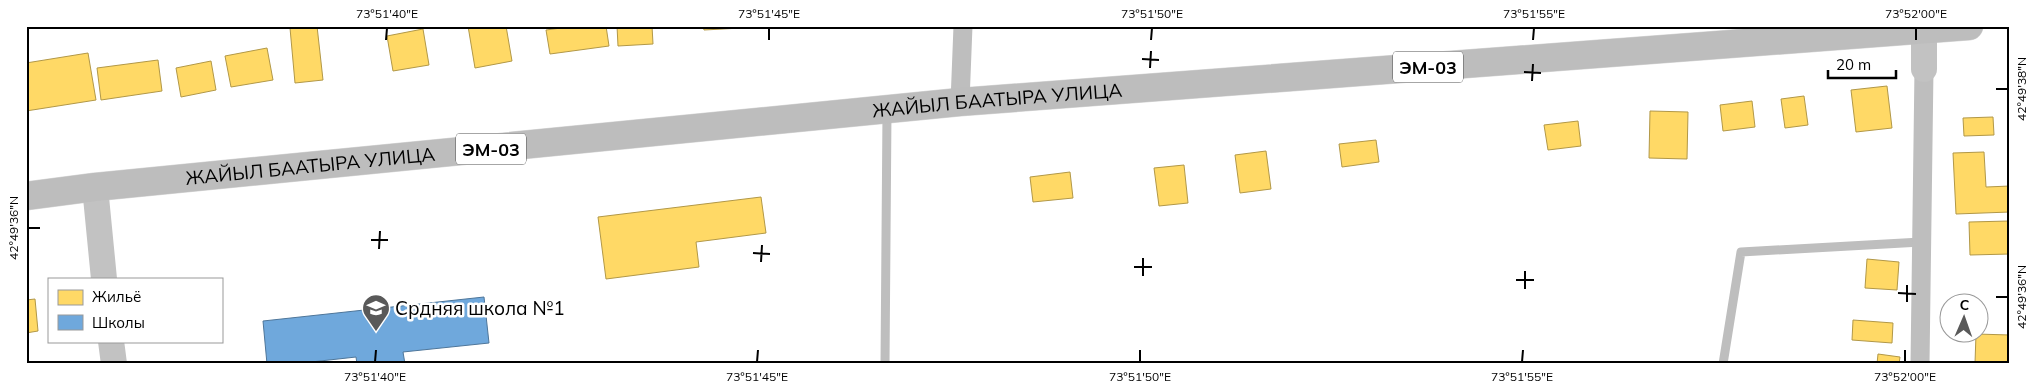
<svg xmlns="http://www.w3.org/2000/svg" width="2036" height="390" viewBox="0 0 2036 390" font-family="Mulish,sans-serif">
	<style>
		.homes { fill: #ffd966; stroke: #b29847 }
		.schools { fill: #6fa8dc; stroke: #4e769a }
		.lines { fill: none; stroke-linecap: round; stroke-linejoin: round }
		.highway-casing { stroke: #dbdbdb; stroke-width: 29 }
		.lane { stroke: #bebebe; stroke-width: 9 }
		.street { stroke: #bebebe; stroke-width: 19 }
		.secondary { stroke: #c2c2c2; stroke-width: 26 }
		.highway { stroke: #bdbdbd; stroke-width: 28 }
		.ticks { fill: none; stroke: #000; stroke-width: 2 }
		.labels { text-anchor: middle; dominant-baseline: central; stroke-width: 5; stroke-linejoin: round; paint-order: stroke }
		.shield { fill: #fff; stroke: #4c4c4c; stroke-width: 1 }
		.shield-label { font-size: 18px; font-weight: bold; fill: #000 }
		.street-label { font-size: 19px; fill: #000; stroke: #fff }
		.poi-label { font-size: 19px; fill: #000; stroke: #fff; text-anchor: start }
		.neatline { fill: none; stroke: #000; stroke-width: 2 }
		.ticks-label { font-size: 12px; text-anchor: middle; fill: #000 }
	</style>
	<rect width="100%" height="100%" fill="#fff"/>
	<g class="homes">
		<polygon points="303,26 317,26 323,80 295,83 290,28"/>
		<polygon points="468,26 506,26 512,61 475,68"/>
		<polygon points="576,26 606,26 609,46 550,54 546,30"/>
		<polygon points="617,26 652,26 653,44 618,46"/>
		<polygon points="703,26 741,26 741,28 704,30"/>
		<polygon points="423,29 429,65 393,71 387,36"/>
		<polygon points="267,48 273,80 231,87 225,56"/>
		<polygon points="88,53 96,100 26,111 26,63"/>
		<polygon points="158,60 162,91 101,100 97,68"/>
		<polygon points="211,61 216,90 181,97 176,68"/>
		<polygon points="1887,86 1892,128 1856,132 1851,90"/>
		<polygon points="1804,96 1808,125 1785,128 1781,99"/>
		<polygon points="1752,101 1755,127 1723,131 1720,105"/>
		<polygon points="1650,111 1688,112 1687,159 1649,158"/>
		<polygon points="1993,117 1994,135 1964,136 1963,118"/>
		<polygon points="1578,121 1581,146 1548,150 1544,125"/>
		<polygon points="1376,140 1379,162 1342,167 1339,144"/>
		<polygon points="1266,151 1271,189 1240,193 1235,155"/>
		<polygon points="1984,152 1986,187 2010,186 2010,212 1956,214 1953,153"/>
		<polygon points="1184,165 1188,203 1159,206 1154,168"/>
		<polygon points="1070,172 1073,198 1033,202 1030,177"/>
		<polygon points="761,197 766,233 696,242 699,267 606,279 598,217"/>
		<polygon points="2009,221 2010,254 1970,255 1969,222"/>
		<polygon points="1867,259 1899,262 1897,290 1865,288"/>
		<polygon points="35,299 38,331 26,333 26,300"/>
		<polygon points="1853,320 1893,323 1892,343 1852,340"/>
		<polygon points="1976,334 2010,335 2010,364 1975,363"/>
		<polygon points="1878,354 1900,357 1899,364 1877,364"/>
	</g>
	<polygon class="schools" points="484,297 489,343 403,352 405,364 357,364 356,357 293,364 267,364 263,321"/>
	<g class="lines">
		<g class="highway-casing">
			<g id="highway">
				<path id="s1" d="M26 196 95 187 960 102 1969 26"/>
			</g>
		</g>
		<g class="lane">
			<polyline points="885,364 887,112"/>
			<polyline points="1723,364 1741,252 1921,242"/>
		</g>
		<g class="street">
			<polyline points="960,102 963,26"/>
			<polyline points="1920,364 1924,69"/>
		</g>
		<g class="secondary">
			<polyline points="1924,69 1924,30"/>
			<polyline points="95,187 104,279"/>
			<polyline points="111,341 114,364"/>
		</g>
		<use href="#highway" class="highway"/>
	</g>
	<path class="ticks" d="M386 40 387 28M769 40V28M1151 40 1152 28M1533 40 1534 28M1916 40V28M1142 59 1159 60M1150 68 1151 51M1524 72 1541 73M1532 81 1533 64M1996 89H2008M28 228H40M371 240H388M379 249 380 231M753 253 770 254M761 262 762 245M1134 267H1152M1143 276V258M1516 280H1534M1525 289V271M1898 293 1916 294M1996 297H2008M1907 302V285M375 362 376 350M757 362 758 350M1140 362V350M1522 362 1523 350M1905 362V350"/>
	<defs>
		<g id="school-pin" transform="scale(1.4375)"><path d="M0 17L-7.5 6A9.5 9.5 0 1 1 7.5 6Z" fill="#595959" stroke="#fff"/><path d="M0-5L7-2L0 1L-7-2ZM-4 1L0 2.5L4 1V4Q0 6-4 4Z" fill="#fff"/></g>
	</defs>
	<g fill-rule="evenodd">
		<use href="#school-pin" x="376" y="308"/>
	</g>
	<g class="labels">
		<g class="shield">
			<rect x="1393" y="51.5" width="70" height="31" rx="4"/>
			<rect x="456" y="133.5" width="70" height="31" rx="4"/>
		</g>
		<g class="shield-label">
			<text x="1428" y="67">ЭМ-03</text>
			<text x="491" y="149">ЭМ-03</text>
		</g>
		<g class="street-label">
			<text stroke="none"><textPath href="#s1" startOffset="976">ЖАЙЫЛ БААТЫРА УЛИЦА</textPath></text>
			<text stroke="none"><textPath href="#s1" startOffset="286">ЖАЙЫЛ БААТЫРА УЛИЦА</textPath></text>
		</g>
		<g class="poi-label">
			<text x="395" y="308">Срдняя школа №1</text>
		</g>
	</g>
	<rect width="2036" height="390" fill="none" stroke="#ffffff" stroke-width="55"/>
	<rect x="48" y="278" width="175" height="65" fill="#ffffff" stroke="#999999"/>
	<rect x="58" y="290" width="25" height="15" fill="#ffd966" stroke="#999999"/>
	<text x="92" y="302" font-size="15" fill="#000000">Жильё</text>
	<rect x="58" y="315" width="25" height="15" fill="#6fa8dc" stroke="#999999"/>
	<text x="92" y="328" font-size="15" fill="#000000">Школы</text>
	<g transform="translate(1964 318) rotate(2)"><circle r="24" fill="#ffffff" stroke="#999999"/>
	<path d="M0-4L9 19L0 12L-9 19Z" fill="#595959"/>
	<text y="-8" font-size="14" font-weight="bold" text-anchor="middle" fill="#000000">С</text>
	</g>
	<path d="M1828 70v8h68v-8" fill="none" stroke="#000000" stroke-width="2.5"/>
	<text x="1836" y="70" font-size="15" fill="#000000" stroke="#ffffff" stroke-width="4" paint-order="stroke">20 m</text>
	<rect x="28" y="28" width="1980" height="334" class="neatline"/>
	<g class="ticks-label">
		<text x="387" y="18">73°51'40"E</text>
		<text x="769" y="18">73°51'45"E</text>
		<text x="1152" y="18">73°51'50"E</text>
		<text x="1534" y="18">73°51'55"E</text>
		<text x="1916" y="18">73°52'00"E</text>
		<text transform="translate(2022 89) rotate(-90)" y="4">42°49'38"N</text>
		<text transform="translate(14 228) rotate(-90)" y="4">42°49'36"N</text>
		<text transform="translate(2022 297) rotate(-90)" y="4">42°49'36"N</text>
		<text x="375" y="381">73°51'40"E</text>
		<text x="757" y="381">73°51'45"E</text>
		<text x="1140" y="381">73°51'50"E</text>
		<text x="1522" y="381">73°51'55"E</text>
		<text x="1905" y="381">73°52'00"E</text>
	</g>
</svg>
